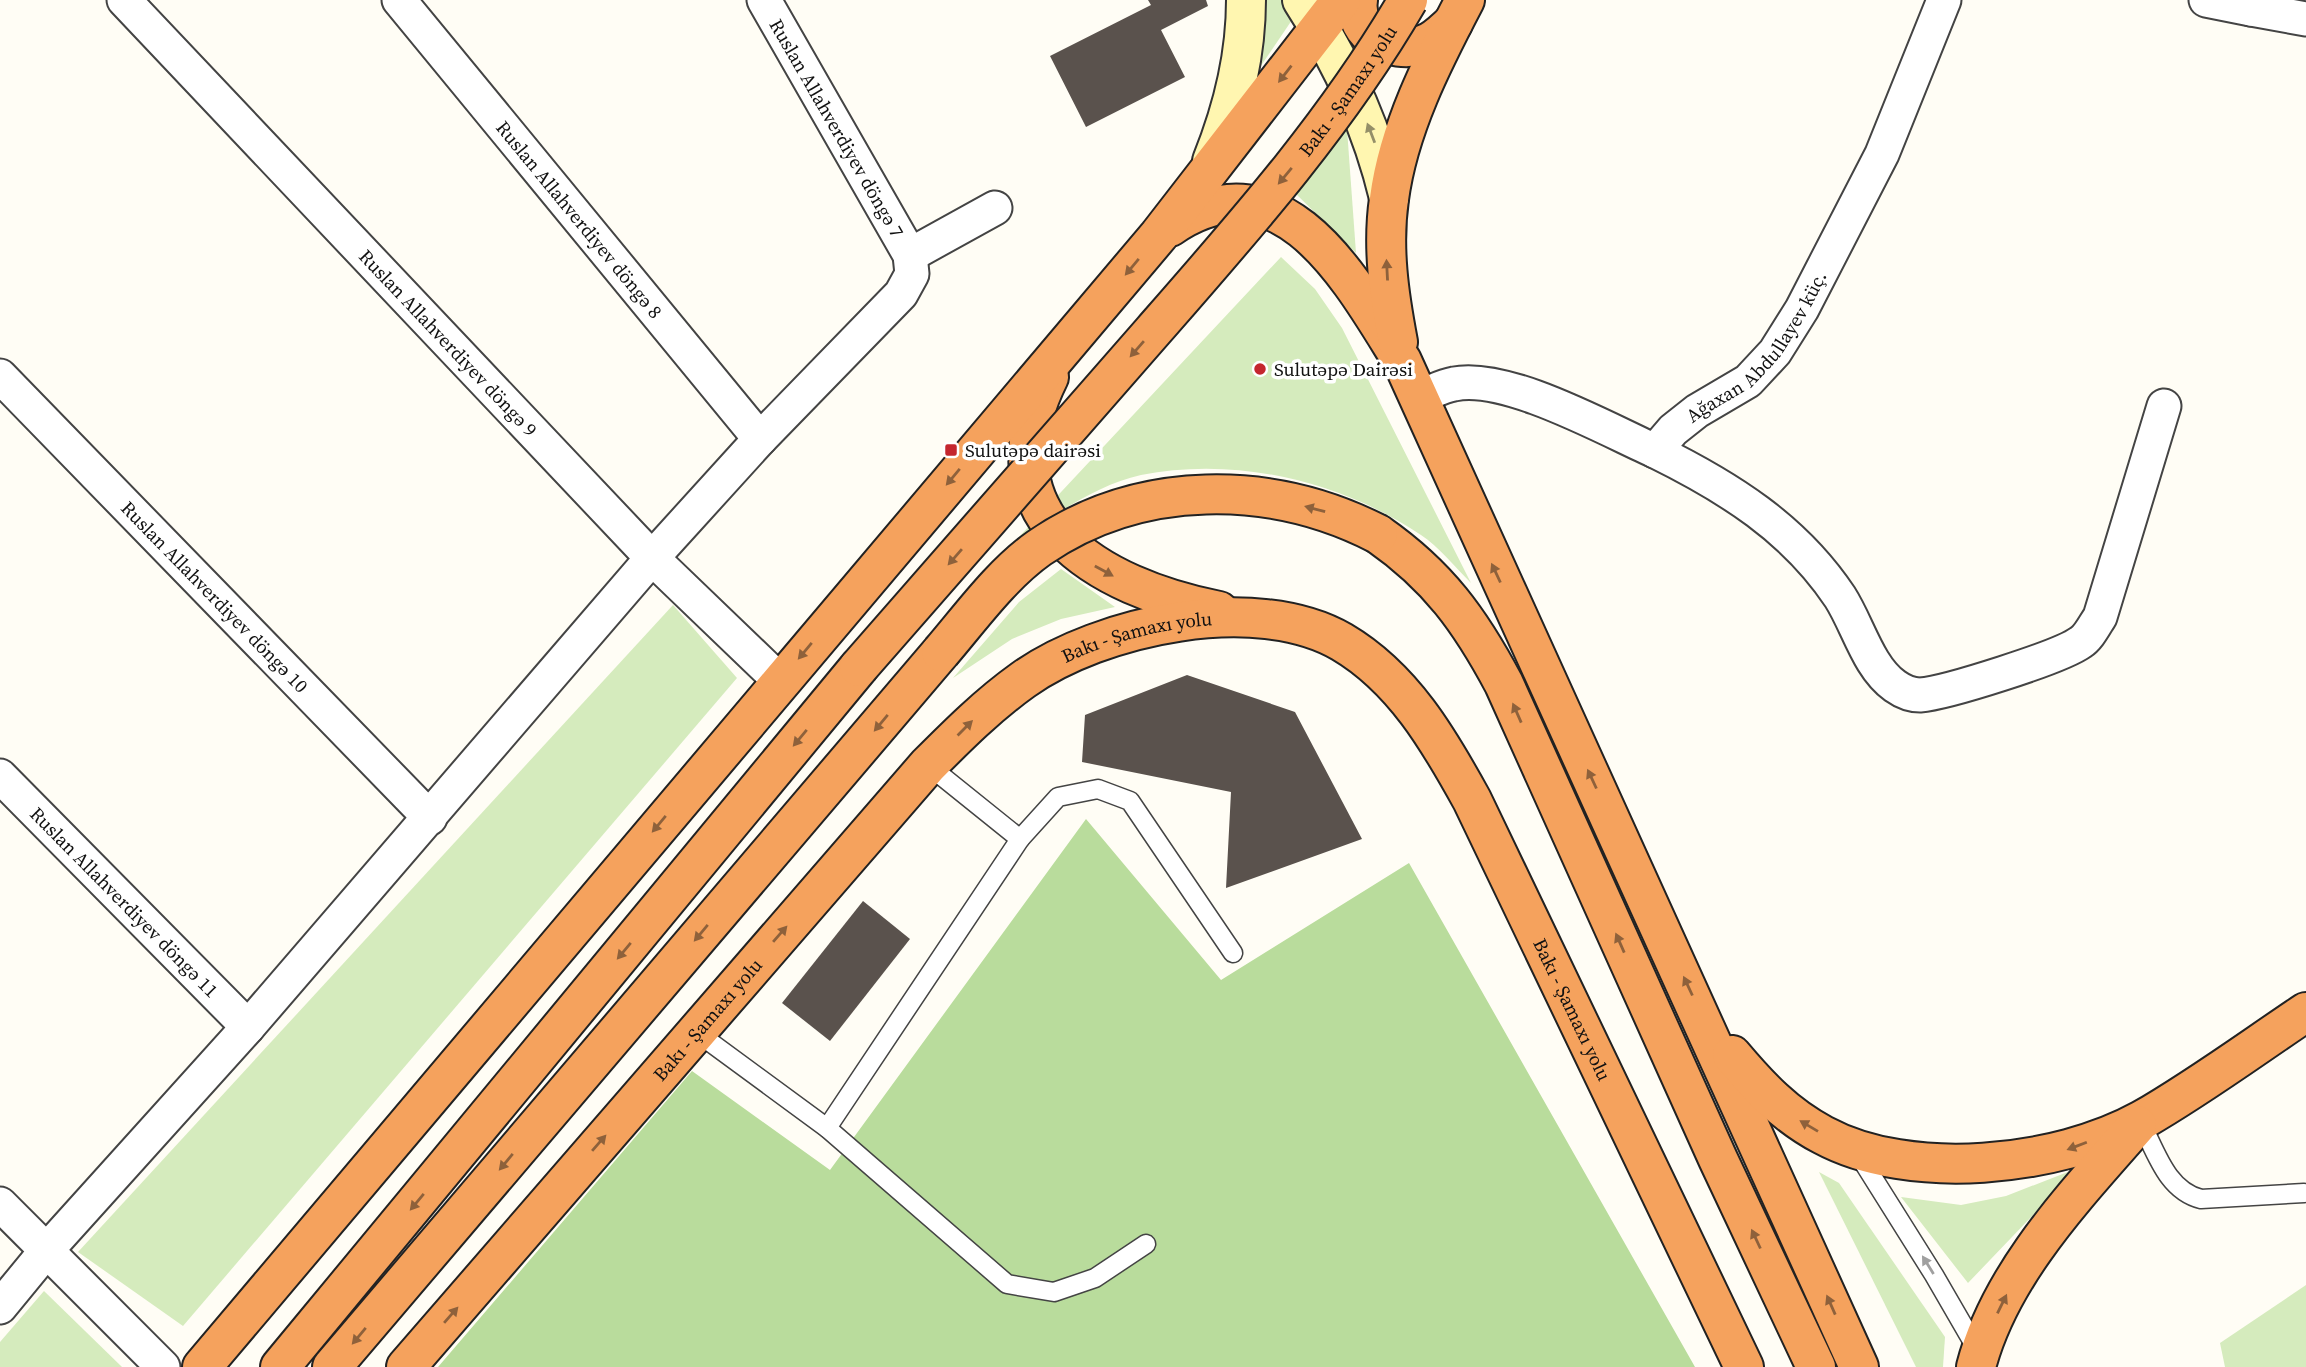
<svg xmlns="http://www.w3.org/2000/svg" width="2306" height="1367" viewBox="0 0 2306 1367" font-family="'Source Serif 4',serif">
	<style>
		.green { fill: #d5ebbd }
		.forest { fill: #b9dc9c }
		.building { fill: #5a524d }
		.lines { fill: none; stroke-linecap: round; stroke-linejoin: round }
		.lane-casing { stroke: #444; stroke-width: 21 }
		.street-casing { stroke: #444; stroke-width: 37 }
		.secondary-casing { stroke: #333; stroke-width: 42 }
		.highway-casing { stroke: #222; stroke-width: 42 }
		.lane { stroke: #fff; stroke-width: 18 }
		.street { stroke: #fff; stroke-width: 33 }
		.secondary { stroke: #fff6b0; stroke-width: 38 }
		.highway { stroke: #f5a25d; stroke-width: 38 }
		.highway-bridge-casing { stroke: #222; stroke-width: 42; stroke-linecap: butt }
		.highway-bridge { stroke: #f5a25d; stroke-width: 38 }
		.oneway { fill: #8e613b }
		.oneway2 { fill: #948f68 }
		.oneway3 { fill: #a0a0a0 }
		.poi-dot { fill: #c4262e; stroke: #fff; stroke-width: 2.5 }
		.labels { text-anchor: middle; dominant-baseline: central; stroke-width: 7; stroke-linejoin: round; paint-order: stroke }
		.street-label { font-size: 19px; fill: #111; stroke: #fff }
		.poi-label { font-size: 19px; fill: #111; stroke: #fff; text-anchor: start }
	</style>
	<rect width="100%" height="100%" fill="#fffdf5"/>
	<g class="green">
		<polygon points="1261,0 1283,0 1294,17 1254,76"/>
		<polygon points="1347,129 1356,253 1293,191"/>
		<path d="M1281 257 1315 289 1342 328 1471 583C1455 567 1439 547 1421 535 1341 481 1236 456 1141 475 1096 485 1057 514 1018 538Z"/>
		<polygon points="1061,569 1115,607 1061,619 1012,639 953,678 1019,602"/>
		<polygon points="673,605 737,678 183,1326 78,1252"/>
		<polygon points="2078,1168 1968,1283 1901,1197 1961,1205 2006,1196"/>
		<polygon points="1819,1172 1839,1183 1945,1337 1943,1367 1916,1367"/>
		<polygon points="2306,1285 2306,1367 2225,1367 2220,1343"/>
		<polygon points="44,1291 122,1367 0,1367 0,1342"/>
	</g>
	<polygon class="forest" points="1086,819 1221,980 1409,863 1695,1367 438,1367 692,1071 830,1170"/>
	<g class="building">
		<polygon points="1148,0 1206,0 1208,6 1161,30 1185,77 1086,127 1050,56 1151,5"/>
		<polygon points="1187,675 1295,712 1362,839 1226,888 1231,792 1082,762 1085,715"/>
		<polygon points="863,901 910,939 830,1041 782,1003"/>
	</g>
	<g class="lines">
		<g class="lane-casing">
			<g id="lane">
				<polyline points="928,765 1020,839 1058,797 1098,789 1130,801 1233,953"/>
				<polyline points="695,1031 827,1128 1007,1284 1054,1292 1095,1278 1146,1244"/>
				<path d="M2140 1121C2156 1151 2166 1190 2201 1199L2304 1193"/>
				<polyline points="827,1128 1020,839"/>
				<polyline points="1858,1154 1934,1275 1978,1351"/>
			</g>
		</g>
		<g class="street-casing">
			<g id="street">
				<path id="s1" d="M124 0 652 558 780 681"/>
				<path id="s2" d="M399 0 760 439"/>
				<polyline points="2206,0 2251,9 2254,0"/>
				<polyline points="2251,9 2306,19"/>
				<polyline points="910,255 995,208"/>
				<path id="s3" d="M0 376 430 818"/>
				<path id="s4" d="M1418 397C1430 393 1442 386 1454 384 1506 373 1606 429 1655 451L1673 430 1697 411 1748 381 1775 352 1802 309 1882 154 1944 0"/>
				<path d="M1655 451C1728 487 1794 528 1840 597 1858 625 1868 667 1895 686 1902 691 1912 695 1920 695 1946 693 2061 657 2081 642 2089 637 2095 624 2100 617L2164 406"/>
				<path id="s5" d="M0 776 248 1027"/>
				<polyline points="0,1204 163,1367"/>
				<polyline points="0,1307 46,1251 248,1027 652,558 760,439 901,294 912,274 910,255 764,0"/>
			</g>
		</g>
		<g class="secondary-casing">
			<g id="secondary">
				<path d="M1302 0C1342 62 1372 126 1389 198"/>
				<path d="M1212 161C1233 109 1246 57 1246 0"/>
			</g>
		</g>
		<g class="highway-casing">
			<g id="highway">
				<path d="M1358 0C1353 35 1391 54 1422 45 1434 42 1444 31 1453 23"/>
				<path d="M1170 227C1282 150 1352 281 1402 361L1859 1367"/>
				<path d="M1398 342C1389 295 1382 247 1389 199 1398 129 1433 61 1465 0"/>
				<path d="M1049 377C979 518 1098 587 1219 611"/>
				<path d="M1378 534C1438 576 1470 620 1504 684L1718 1159 1816 1367"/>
				<path d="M1732 1055C1759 1087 1785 1115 1823 1135 1910 1182 2057 1167 2142 1120 2198 1088 2252 1048 2306 1012"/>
				<polyline points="202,1367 1159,235 1341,0"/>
				<polyline points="280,1367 859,667"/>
				<polyline points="332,1367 941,652"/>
				<path id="s6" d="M406 1367 928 765C958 735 988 705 1023 680 1100 625 1256 592 1342 642 1403 678 1439 740 1472 800L1744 1367"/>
				<path d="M1976 1367C2000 1274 2075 1196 2137 1125"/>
			</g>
		</g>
		<use href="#lane" class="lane"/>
		<use href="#street" class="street"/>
		<use href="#secondary" class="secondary"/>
		<use href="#highway" class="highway"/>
		<g class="highway-bridge-casing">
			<g id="highway-bridge">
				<path d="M941 652C971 617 1001 575 1039 548 1139 479 1271 479 1378 534"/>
				<path id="s7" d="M859 667C957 555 1055 443 1153 331 1245 226 1338 121 1408 0"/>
			</g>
		</g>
		<use href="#highway-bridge" class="highway-bridge"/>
	</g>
	<defs><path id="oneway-solid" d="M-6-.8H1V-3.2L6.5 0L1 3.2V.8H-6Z" transform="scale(1.75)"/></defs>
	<g class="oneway">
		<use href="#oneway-solid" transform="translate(1285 74) rotate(128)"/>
		<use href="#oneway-solid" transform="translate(1285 176) rotate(130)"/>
		<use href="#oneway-solid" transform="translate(1132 267) rotate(130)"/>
		<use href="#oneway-solid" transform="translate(1387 270) rotate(-93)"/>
		<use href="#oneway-solid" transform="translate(1137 349) rotate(131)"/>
		<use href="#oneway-solid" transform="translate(953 477) rotate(130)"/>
		<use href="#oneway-solid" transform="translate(1315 509) rotate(-165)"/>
		<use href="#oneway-solid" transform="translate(955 557) rotate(131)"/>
		<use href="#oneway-solid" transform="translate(1104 571) rotate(29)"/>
		<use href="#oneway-solid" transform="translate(1496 573) rotate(-115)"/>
		<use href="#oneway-solid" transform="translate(805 651) rotate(130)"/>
		<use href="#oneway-solid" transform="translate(1517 713) rotate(-114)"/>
		<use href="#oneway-solid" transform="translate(881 723) rotate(130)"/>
		<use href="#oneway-solid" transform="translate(965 728) rotate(-45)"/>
		<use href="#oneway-solid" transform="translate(800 738) rotate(130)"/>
		<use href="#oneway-solid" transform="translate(1592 779) rotate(-115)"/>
		<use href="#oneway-solid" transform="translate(659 824) rotate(130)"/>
		<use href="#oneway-solid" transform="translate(701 933) rotate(130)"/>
		<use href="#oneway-solid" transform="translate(780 934) rotate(-49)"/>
		<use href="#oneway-solid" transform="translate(1620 943) rotate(-114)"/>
		<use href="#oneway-solid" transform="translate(624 951) rotate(130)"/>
		<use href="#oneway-solid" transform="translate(1688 986) rotate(-115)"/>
		<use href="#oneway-solid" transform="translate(1809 1126) rotate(-149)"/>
		<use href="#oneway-solid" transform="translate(599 1143) rotate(-49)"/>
		<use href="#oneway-solid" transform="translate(2077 1146) rotate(159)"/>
		<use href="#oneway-solid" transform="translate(506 1162) rotate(130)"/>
		<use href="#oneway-solid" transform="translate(417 1202) rotate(130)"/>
		<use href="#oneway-solid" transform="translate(1756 1239) rotate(-115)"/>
		<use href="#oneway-solid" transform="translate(2002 1304) rotate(-64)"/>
		<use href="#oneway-solid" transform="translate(1831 1305) rotate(-114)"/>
		<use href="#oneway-solid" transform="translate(451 1315) rotate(-49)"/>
		<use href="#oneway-solid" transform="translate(359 1336) rotate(130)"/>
	</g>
	<use class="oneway2" href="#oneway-solid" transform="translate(1371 133) rotate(-111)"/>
	<use class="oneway3" href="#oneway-solid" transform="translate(1928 1265) rotate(-122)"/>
	<g class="poi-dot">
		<circle cx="1260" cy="369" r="7"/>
		<rect x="944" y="443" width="14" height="14" rx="3.5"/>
	</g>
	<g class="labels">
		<g class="street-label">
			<text stroke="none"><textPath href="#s7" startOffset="756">Bakı - Şamaxı yolu</textPath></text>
			<text transform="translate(837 128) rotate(60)">Ruslan Allahverdiyev döngə 7</text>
			<text stroke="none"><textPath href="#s2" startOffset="284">Ruslan Allahverdiyev döngə 8</textPath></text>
			<text stroke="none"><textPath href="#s1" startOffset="472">Ruslan Allahverdiyev döngə 9</textPath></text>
			<text stroke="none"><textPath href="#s4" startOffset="401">Ağaxan Abdullayev küç.</textPath></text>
			<text stroke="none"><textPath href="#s3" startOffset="308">Ruslan Allahverdiyev döngə 10</textPath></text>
			<text stroke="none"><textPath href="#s6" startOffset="1048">Bakı - Şamaxı yolu</textPath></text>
			<text stroke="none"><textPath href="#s5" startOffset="177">Ruslan Allahverdiyev döngə 11</textPath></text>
			<text stroke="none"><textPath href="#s6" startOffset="1699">Bakı - Şamaxı yolu</textPath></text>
			<text stroke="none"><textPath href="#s6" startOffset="460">Bakı - Şamaxı yolu</textPath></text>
		</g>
		<g class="poi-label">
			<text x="1274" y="369">Sulutəpə Dairəsi</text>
			<text x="965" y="450">Sulutəpə dairəsi</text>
		</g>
	</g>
</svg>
